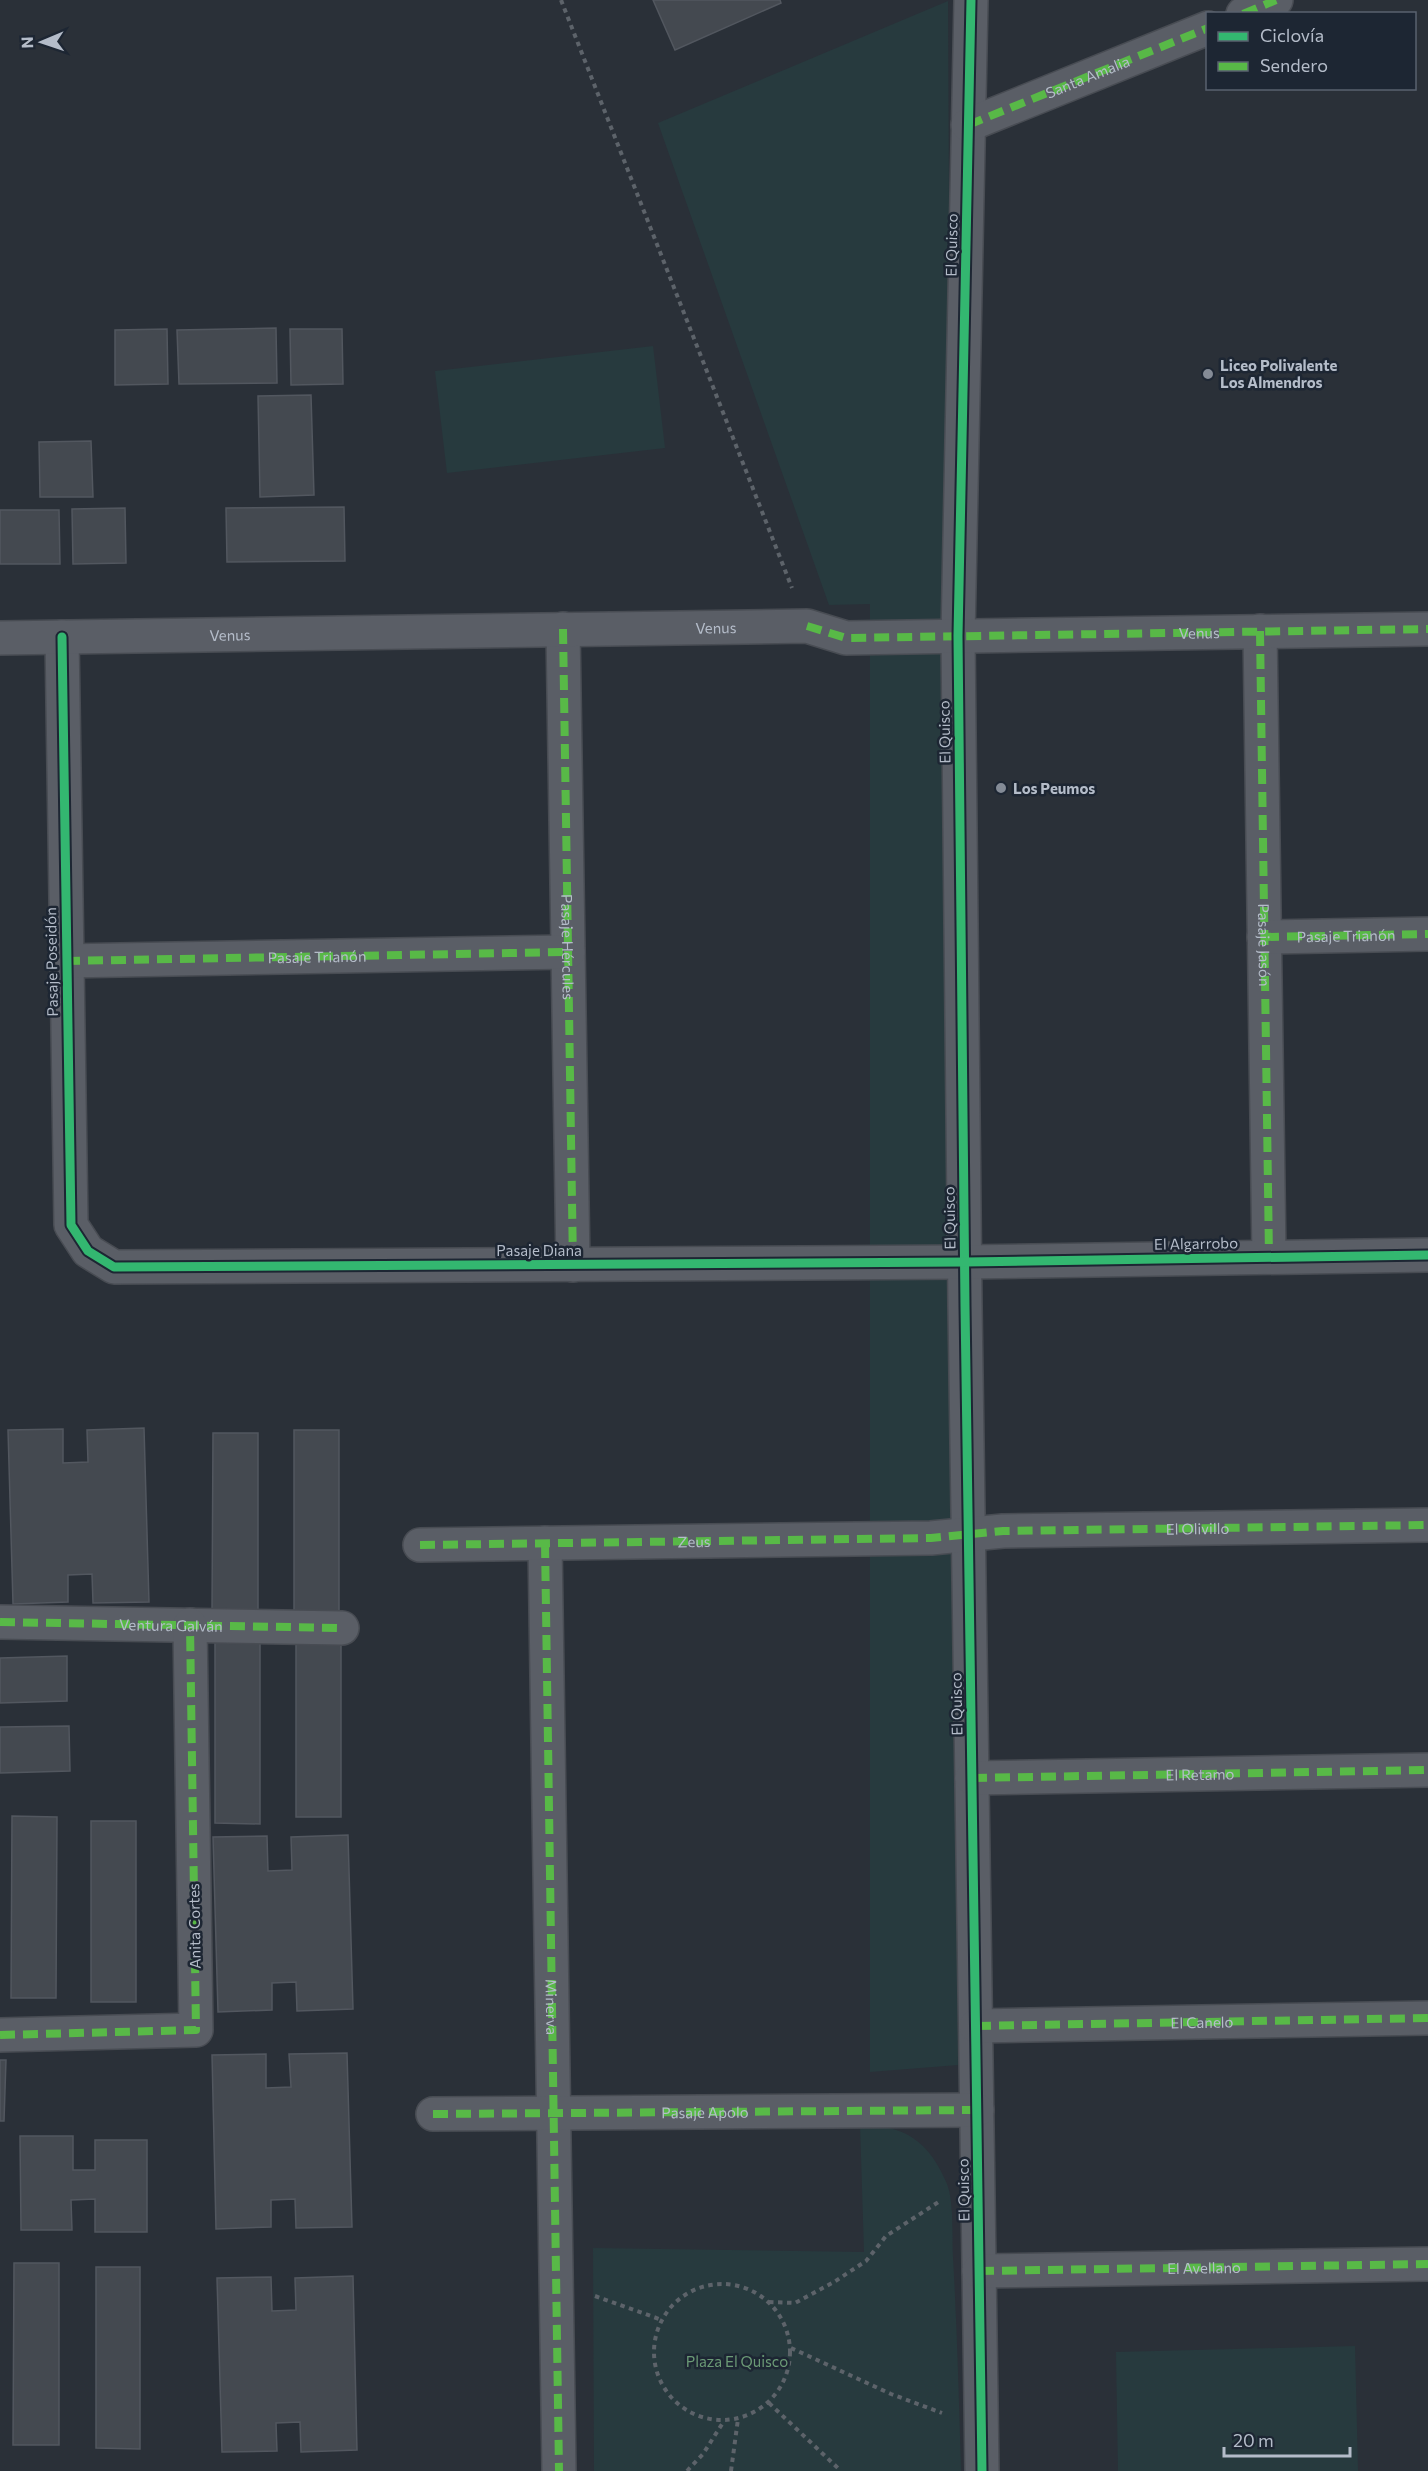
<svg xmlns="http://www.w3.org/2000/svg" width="1428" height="2471" viewBox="0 0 1428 2471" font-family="Commissioner,sans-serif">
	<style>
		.green { fill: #273a3e }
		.building { fill: #444950; stroke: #52575f; stroke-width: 1.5 }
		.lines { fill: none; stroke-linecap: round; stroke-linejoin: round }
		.minor-casing { stroke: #484c53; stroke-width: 36 }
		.path { stroke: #5d636a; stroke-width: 4; stroke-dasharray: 4.5 4.5; stroke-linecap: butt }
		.minor { stroke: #5a5e66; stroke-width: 33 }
		.quiet { stroke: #58b947; stroke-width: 8; stroke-dasharray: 15 8; stroke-linecap: butt }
		.cycleway-casing { stroke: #1d2633; stroke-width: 13 }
		.cycleway { stroke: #33b770; stroke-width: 9 }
		.poi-dot { fill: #848b96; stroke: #1d2633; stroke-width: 2 }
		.labels { text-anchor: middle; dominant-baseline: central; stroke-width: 5; stroke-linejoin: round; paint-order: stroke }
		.street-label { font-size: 15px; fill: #b4bcc9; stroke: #1d2633 }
		.poi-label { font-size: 15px; font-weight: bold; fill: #b4bcc9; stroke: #1d2633; text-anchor: start }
		.park-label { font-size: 15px; fill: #6b9a76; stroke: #1d2633 }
	</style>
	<rect width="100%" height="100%" fill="#2a3038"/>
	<g class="green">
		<polygon points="948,1 958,2065 870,2072 870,604 829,605 658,123"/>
		<polygon points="653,346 665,448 447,473 435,371"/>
		<path d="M860 2124C906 2126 929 2141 947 2184 954 2202 952 2237 953 2257 957 2328 959 2400 961 2471H594L593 2248 864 2252Z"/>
		<polygon points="1355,2346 1358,2471 1118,2471 1116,2352"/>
	</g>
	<g class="building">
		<polygon points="653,0 780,0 781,3 675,50"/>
		<polygon points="276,328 277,383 179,384 177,330"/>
		<polygon points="167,329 168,384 115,385 115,330"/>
		<polygon points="290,329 342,329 343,384 291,385"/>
		<polygon points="311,395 314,495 260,497 258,396"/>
		<polygon points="91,441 93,497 40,497 39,442"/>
		<polygon points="344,507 345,561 227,562 226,508"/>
		<polygon points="125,508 126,563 73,564 72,509"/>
		<polygon points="0,510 59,510 60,564 0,564"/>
		<polygon points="144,1428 149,1602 93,1603 92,1574 68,1575 68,1602 13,1604 8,1430 63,1429 63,1463 88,1462 87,1430"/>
		<polygon points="294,1430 339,1430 339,1612 294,1611"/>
		<polygon points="213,1433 258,1433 258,1614 212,1614"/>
		<polygon points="296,1635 341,1636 341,1817 296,1817"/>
		<polygon points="215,1642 260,1642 260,1824 215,1823"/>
		<polygon points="67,1656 67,1701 0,1703 0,1658"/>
		<polygon points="69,1726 70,1771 0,1773 0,1727"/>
		<polygon points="12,1816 57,1817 56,1998 11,1998"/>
		<rect x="91" y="1821" width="45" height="181"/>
		<polygon points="348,1835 353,2009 297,2011 296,1982 272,1983 272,2010 218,2012 213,1837 267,1836 268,1871 292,1870 291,1837"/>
		<polygon points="347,2053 352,2227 296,2228 295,2199 271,2200 271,2227 216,2229 212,2055 266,2054 266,2088 291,2087 289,2054"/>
		<polygon points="0,2060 6,2060 4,2121 0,2121"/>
		<polygon points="20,2136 73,2136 73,2170 95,2170 95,2140 147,2140 147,2232 95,2232 95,2199 71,2200 72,2230 21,2230"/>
		<polygon points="14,2263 59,2263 59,2445 13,2445"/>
		<polygon points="96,2267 140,2267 140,2449 96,2448"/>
		<polygon points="353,2276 357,2450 301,2452 300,2422 276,2423 277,2451 222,2452 217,2278 271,2277 272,2311 296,2310 295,2278"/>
	</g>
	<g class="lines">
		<g class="minor-casing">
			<g id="minor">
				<polyline points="971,0 958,636 965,1306 982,2471"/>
				<polyline points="1243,14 1276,0"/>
				<polyline points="968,125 1208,28"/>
				<path id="s1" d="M563 629 573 1265"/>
				<polyline points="1260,631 1269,1257"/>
				<polyline points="62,637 71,1225 88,1251 114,1267 965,1262 1428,1255"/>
				<path id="s2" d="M0 638 807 626 846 638 1428 629"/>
				<polyline points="1264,937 1428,934"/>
				<polyline points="65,961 568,952"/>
				<polyline points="545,1543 559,2471"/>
				<path id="s3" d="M420 1545 931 1538 1003 1531 1428 1525"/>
				<path id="s4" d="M0 1622 342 1628"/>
				<path id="s5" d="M972 1778 1428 1770"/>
				<polyline points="976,2026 1428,2018"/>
				<polyline points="0,2035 196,2030 190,1625"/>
				<path id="s6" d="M433 2114 977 2110"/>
				<path id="s7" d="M979 2271 1428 2264"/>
			</g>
		</g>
		<g class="path">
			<polyline points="561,0 792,588"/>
			<circle cx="722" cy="2352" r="68"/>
			<polyline points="595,2296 662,2320"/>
			<polyline points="769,2302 795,2303 834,2282 866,2261 886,2236 940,2201"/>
			<polyline points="791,2348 891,2394 942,2413"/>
			<polyline points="769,2403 841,2471"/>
			<polyline points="687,2471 703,2454 724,2421"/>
			<polyline points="731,2471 738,2419"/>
		</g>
		<use href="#minor" class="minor"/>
		<g class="quiet">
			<polyline points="1243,14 1276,0"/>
			<path id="s8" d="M968 125 1208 28"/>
			<path id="s9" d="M807 626 846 638 1428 629"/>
			<polyline points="563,629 573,1265"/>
			<path id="s10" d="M1260 631 1269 1257"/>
			<path id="s11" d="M1264 937 1428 934"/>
			<path id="s12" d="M65 961 568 952"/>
			<path id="s13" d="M545 1543 559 2471"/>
			<polyline points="420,1545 931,1538 1003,1531 1428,1525"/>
			<polyline points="0,1622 342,1628"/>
			<polyline points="972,1778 1428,1770"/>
			<path id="s14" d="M976 2026 1428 2018"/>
			<polyline points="0,2035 196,2030 190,1625"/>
			<polyline points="433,2114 977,2110"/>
			<polyline points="979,2271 1428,2264"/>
		</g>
		<g class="cycleway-casing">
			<g id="cycleway">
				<polyline points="971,0 958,636 965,1306 982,2471"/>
				<polyline points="62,637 71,1225 88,1251 114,1267 965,1262 1428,1255"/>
			</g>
		</g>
		<use href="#cycleway" class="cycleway"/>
	</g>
	<g class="poi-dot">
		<circle cx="1208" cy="374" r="6"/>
		<circle cx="1001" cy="788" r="6"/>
	</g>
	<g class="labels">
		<g class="street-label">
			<text stroke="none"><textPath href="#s8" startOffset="129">Santa Amalia</textPath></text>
			<text transform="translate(951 245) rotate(-89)">El Quisco</text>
			<text stroke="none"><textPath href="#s2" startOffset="716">Venus</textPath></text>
			<text stroke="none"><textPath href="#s9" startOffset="394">Venus</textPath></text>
			<text stroke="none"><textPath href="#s2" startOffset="230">Venus</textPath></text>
			<text transform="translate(944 732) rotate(-91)">El Quisco</text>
			<text stroke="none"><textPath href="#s11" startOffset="82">Pasaje Trianón</textPath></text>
			<text stroke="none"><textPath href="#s10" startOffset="314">Pasaje Jasón</textPath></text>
			<text stroke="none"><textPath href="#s1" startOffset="318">Pasaje Hércules</textPath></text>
			<text stroke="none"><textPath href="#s12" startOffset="252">Pasaje Trianón</textPath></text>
			<text transform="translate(51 962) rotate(-91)">Pasaje Poseidón</text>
			<text transform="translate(949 1218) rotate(-91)">El Quisco</text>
			<text transform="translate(1196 1243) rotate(-1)">El Algarrobo</text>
			<text x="539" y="1250">Pasaje Diana</text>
			<text stroke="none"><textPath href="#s3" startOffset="778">El Olivillo</textPath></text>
			<text stroke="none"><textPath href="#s3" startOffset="274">Zeus</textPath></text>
			<text stroke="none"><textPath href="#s4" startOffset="171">Ventura Galván</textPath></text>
			<text transform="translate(956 1704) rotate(-91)">El Quisco</text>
			<text stroke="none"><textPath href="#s5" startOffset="228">El Retamo</textPath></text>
			<text transform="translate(194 1926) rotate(-91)">Anita Cortes</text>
			<text stroke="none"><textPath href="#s13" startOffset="464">Minerva</textPath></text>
			<text stroke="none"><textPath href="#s14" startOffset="226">El Canelo</textPath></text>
			<text stroke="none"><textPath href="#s6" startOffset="272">Pasaje Apolo</textPath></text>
			<text transform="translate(963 2190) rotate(-91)">El Quisco</text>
			<text stroke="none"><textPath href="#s7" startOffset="225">El Avellano</textPath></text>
		</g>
		<g class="poi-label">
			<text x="1220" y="365">Liceo Polivalente<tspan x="1220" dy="17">Los Almendros</tspan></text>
			<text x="1013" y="788">Los Peumos</text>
		</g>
		<g class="park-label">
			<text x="737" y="2361">Plaza El Quisco</text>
		</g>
	</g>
	<rect x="1206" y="12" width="210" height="78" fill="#1d2633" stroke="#59626f" stroke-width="1.5"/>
	<rect x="1218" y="32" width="30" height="9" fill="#33b770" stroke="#59626f" stroke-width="1.5"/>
	<text x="1260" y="42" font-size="18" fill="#b4bcc9">Ciclovía</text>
	<rect x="1218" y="62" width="30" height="9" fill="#58b947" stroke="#59626f" stroke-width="1.5"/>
	<text x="1260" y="72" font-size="18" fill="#b4bcc9">Sendero</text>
	<g transform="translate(42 42) rotate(268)" stroke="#1d2633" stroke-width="4.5" paint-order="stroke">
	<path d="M0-4.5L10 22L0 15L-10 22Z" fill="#b4bcc9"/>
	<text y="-9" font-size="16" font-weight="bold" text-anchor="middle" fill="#b4bcc9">N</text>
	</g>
	<path d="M1224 2447v9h126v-9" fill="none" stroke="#b4bcc9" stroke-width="3"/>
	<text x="1233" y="2447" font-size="18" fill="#b4bcc9" stroke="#1d2633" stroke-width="4.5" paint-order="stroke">20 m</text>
</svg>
